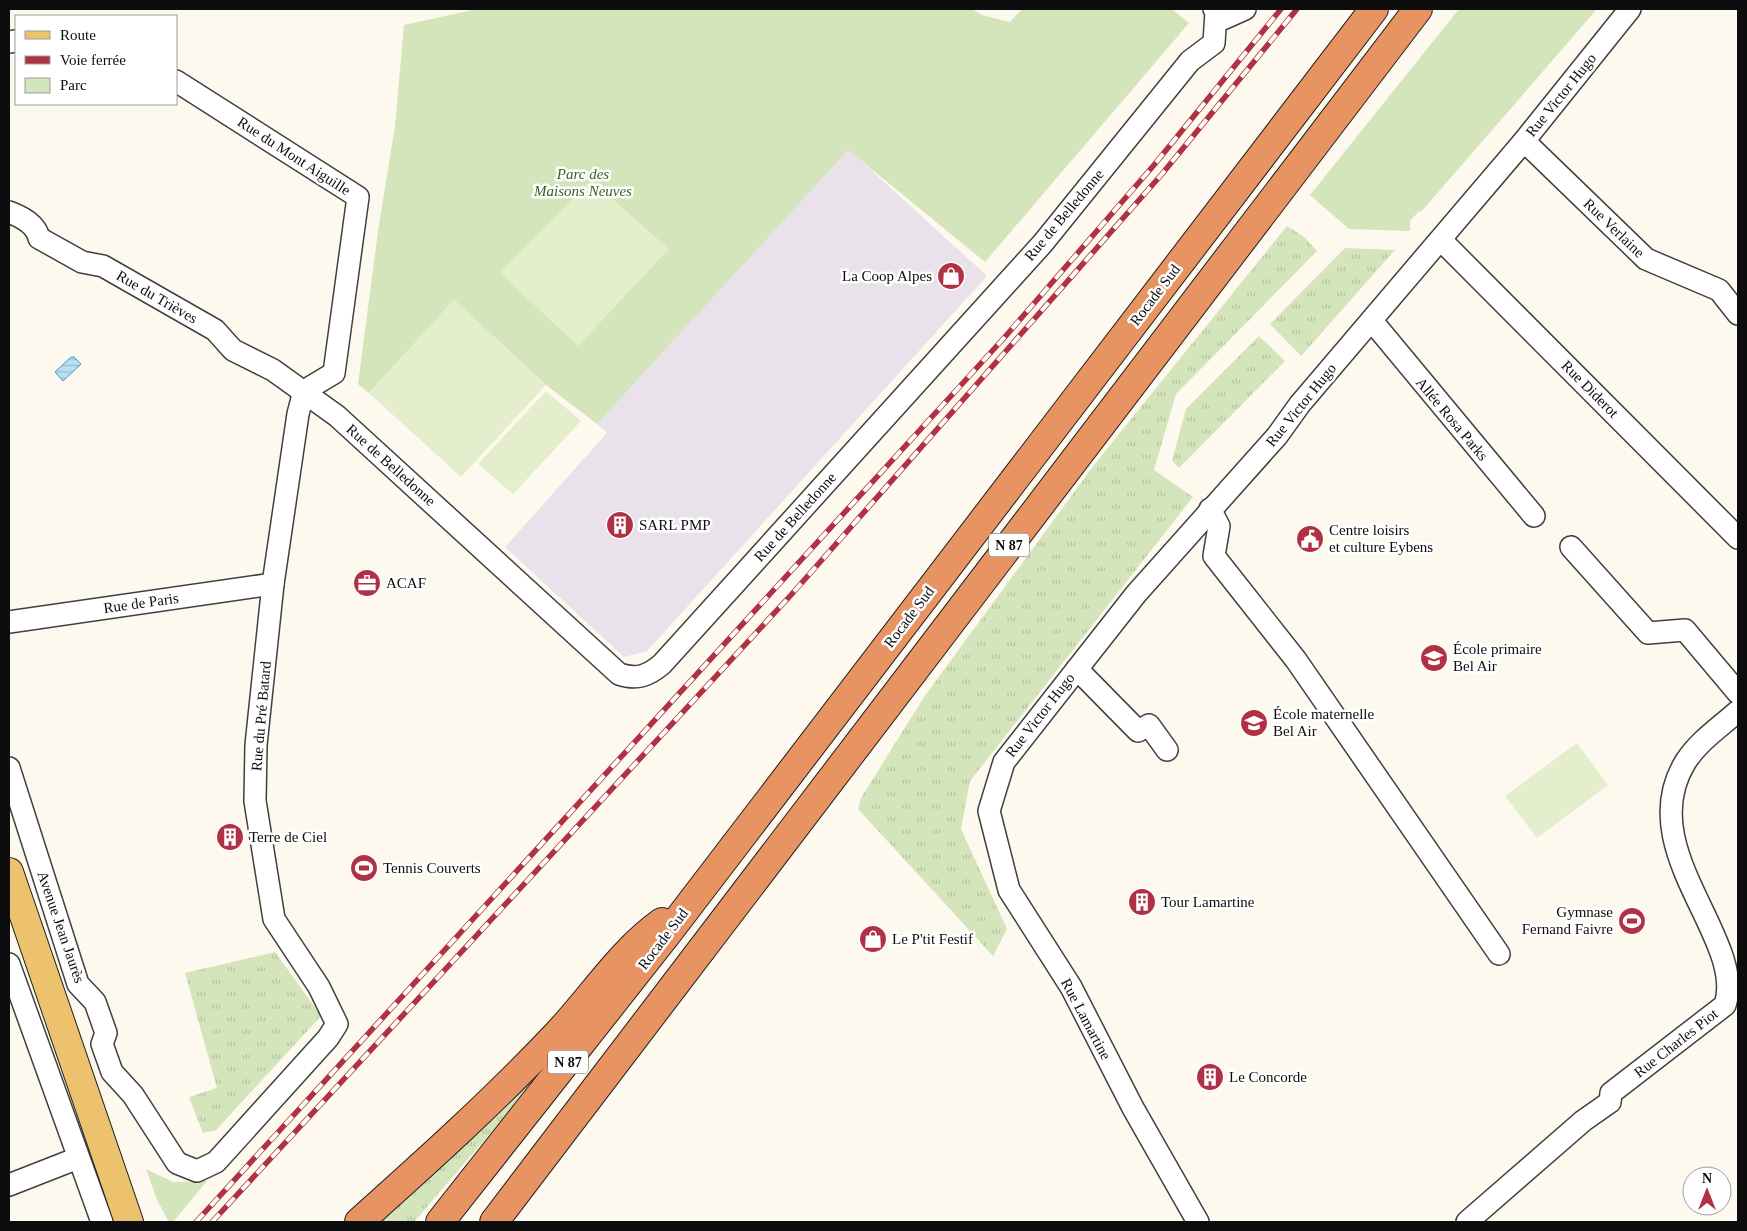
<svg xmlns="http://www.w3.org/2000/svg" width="1747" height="1231" viewBox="0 0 1747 1231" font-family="Georgia,serif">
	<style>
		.industrial { fill: #e9e2eb }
		.grass { fill: url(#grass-tufts) }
		.park { fill: #d4e5bb }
		.pitch { fill: #e4edcc }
		.water { fill: url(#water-rules); stroke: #449bc1 }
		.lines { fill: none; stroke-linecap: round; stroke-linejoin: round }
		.minor-casing { stroke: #404040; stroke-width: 24 }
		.major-casing { stroke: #1e1e1e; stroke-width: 30 }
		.highway-casing { stroke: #1e1e1e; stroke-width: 30 }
		.minor { stroke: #fff; stroke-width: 21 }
		.major { stroke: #ecc26f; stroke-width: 28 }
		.highway { stroke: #e79362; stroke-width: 28 }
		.rail-casing { stroke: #b03143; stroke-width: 5.5 }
		.rail { stroke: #fff; stroke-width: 4; stroke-dasharray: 11; stroke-linecap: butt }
		.labels { text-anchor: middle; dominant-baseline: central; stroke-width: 5; stroke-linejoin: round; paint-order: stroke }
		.shield { fill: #fff; stroke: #565656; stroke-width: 1 }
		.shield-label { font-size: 14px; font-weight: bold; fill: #0d0d0d }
		.street-label { font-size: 15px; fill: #0d0d0d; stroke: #fff }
		.park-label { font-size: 15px; font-style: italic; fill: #355f23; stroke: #fff }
		.poi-label { font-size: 15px; fill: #0d0d0d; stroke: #fff; text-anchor: start }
	</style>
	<defs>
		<pattern id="grass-tufts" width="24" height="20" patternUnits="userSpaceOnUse" patternTransform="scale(1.25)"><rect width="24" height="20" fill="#d4e5bb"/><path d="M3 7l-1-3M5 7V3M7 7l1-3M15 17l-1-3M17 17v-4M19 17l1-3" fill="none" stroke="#b5c3a0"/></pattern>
		<pattern id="water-rules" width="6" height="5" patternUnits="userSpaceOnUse" patternTransform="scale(1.25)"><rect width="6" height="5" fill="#b7e0f1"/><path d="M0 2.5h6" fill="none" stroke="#9cbfcd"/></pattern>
	</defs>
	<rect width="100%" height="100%" fill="#fdf9ee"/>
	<polygon class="industrial" points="848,149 987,276 647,651 624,657 505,547 607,433 597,424"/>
	<g class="grass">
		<polygon points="1287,226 1304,237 1317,251 1176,394 1154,470 1193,497 970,781 961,829 1007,929 993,956 858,809 861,798 924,697 1094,465"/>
		<polygon points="1345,248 1395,250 1301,356 1270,324"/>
		<polygon points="1259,336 1285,361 1179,468 1172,461 1186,409"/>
		<polygon points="275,952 321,1016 216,1130 203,1133 189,1097 217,1088 185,973"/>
		<polygon points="560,1052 414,1222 372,1222"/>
	</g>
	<g class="park">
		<polygon points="477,9 972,9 982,15 1010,22 1022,9 1172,9 1189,23 985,262 848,150 597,424 546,385 454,300 369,393 358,384 378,231 395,126 404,25"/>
		<polygon points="1459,9 1597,9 1421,212 1419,211 1410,221 1410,231 1349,229 1310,195"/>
		<polygon points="146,1169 173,1182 207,1181 173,1222 169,1222 157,1200"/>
	</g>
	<g class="pitch">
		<polygon points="591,180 669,249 578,346 500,273"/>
		<polygon points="454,300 546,385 461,477 369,393"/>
		<polygon points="546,391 581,421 513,494 478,464"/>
		<polygon points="1577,743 1608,785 1537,838 1505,796"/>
	</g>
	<polygon class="water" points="71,357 74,357 81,364 63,381 55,372"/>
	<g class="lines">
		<g class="minor-casing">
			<g id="minor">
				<polyline points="1216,22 1245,9"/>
				<polyline points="9,42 16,41"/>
				<polyline points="176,81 358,197 334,373 304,391"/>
				<polyline points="1524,141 1646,259 1719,290 1738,314"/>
				<path d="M9 212C22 217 36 224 39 238L82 262 103 266 215 330 233 350 273 370 337 416 619 674C637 680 648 676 662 664L1043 243 1190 61 1214 43 1216 12 1214 9"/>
				<polyline points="1441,240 1738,538"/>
				<polyline points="1372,321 1534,516"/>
				<polyline points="1210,509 1219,526 1214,556 1296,660 1499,954"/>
				<polyline points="1571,547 1648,633 1685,630 1738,693"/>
				<polyline points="9,622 273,584"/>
				<polyline points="1077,669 1138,731 1149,725 1167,750"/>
				<polyline points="9,768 78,984 95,1002 106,1033 102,1044 112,1072 133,1095 177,1163 197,1171 216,1162 328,1038 337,1024 319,987 274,919 255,801 256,745 273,584 298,414 304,391"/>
				<polyline points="9,964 102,1222"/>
				<polyline points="9,1185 78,1158"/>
				<polyline points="1198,1222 1133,1108 1071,987 1009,890 989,811 1004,762 1136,594 1277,436 1300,404 1524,141 1630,9"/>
				<path d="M1467 1222 1583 1121 1610 1102 1611 1093 1725 1005C1747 939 1631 848 1686 761 1699 741 1720 727 1738 711"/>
			</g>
		</g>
		<g class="major-casing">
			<polyline id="major" points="9,872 129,1222"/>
		</g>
		<g class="highway-casing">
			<g id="highway">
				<path d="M359 1222C427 1161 495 1100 558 1033 592 997 621 951 662 922"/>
				<polyline points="440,1222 667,934 1374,9"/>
				<polyline points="494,1222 1418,9"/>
			</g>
		</g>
		<use href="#minor" class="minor"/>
		<use href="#major" class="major"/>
		<use href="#highway" class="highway"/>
		<g class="rail-casing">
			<g id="rail">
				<polyline points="196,1222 1004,338 1154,165 1281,9"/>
				<polyline points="212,1222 791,595 1162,174 1297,9"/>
			</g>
		</g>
		<use href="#rail" class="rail"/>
	</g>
	<defs>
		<g id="shop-disc" transform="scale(1.4375)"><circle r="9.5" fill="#b03143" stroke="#fff"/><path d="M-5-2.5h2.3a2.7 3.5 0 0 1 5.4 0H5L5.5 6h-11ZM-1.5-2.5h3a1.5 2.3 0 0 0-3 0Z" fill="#fff"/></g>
		<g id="building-disc" transform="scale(1.4375)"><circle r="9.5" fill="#b03143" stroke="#fff"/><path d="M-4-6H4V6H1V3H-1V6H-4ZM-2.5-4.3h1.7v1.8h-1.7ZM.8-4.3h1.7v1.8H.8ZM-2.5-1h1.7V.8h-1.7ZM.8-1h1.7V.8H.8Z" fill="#fff"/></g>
		<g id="civic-disc" transform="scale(1.4375)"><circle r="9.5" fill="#b03143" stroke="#fff"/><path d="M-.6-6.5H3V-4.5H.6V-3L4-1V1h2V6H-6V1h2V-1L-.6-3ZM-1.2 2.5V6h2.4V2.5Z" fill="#fff"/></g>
		<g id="office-disc" transform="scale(1.4375)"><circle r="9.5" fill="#b03143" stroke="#fff"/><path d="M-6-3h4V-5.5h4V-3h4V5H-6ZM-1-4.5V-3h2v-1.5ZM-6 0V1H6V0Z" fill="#fff"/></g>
		<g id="school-disc" transform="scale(1.4375)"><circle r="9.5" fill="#b03143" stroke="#fff"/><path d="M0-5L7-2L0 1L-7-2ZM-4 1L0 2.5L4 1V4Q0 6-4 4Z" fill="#fff"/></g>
		<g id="stadium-disc" transform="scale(1.4375)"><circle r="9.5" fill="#b03143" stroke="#fff"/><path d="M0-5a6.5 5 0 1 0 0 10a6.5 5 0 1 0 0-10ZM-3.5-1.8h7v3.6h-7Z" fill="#fff"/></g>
	</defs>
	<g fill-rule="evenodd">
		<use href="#shop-disc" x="951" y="276"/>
		<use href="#building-disc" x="620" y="525"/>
		<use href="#civic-disc" x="1310" y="539"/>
		<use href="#office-disc" x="367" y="583"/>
		<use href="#school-disc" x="1434" y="658"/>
		<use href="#school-disc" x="1254" y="723"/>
		<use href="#building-disc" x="230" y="837"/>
		<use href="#stadium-disc" x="364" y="868"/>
		<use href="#building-disc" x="1142" y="902"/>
		<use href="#stadium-disc" x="1632" y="921"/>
		<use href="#shop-disc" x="873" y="939"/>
		<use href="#building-disc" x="1210" y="1077"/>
	</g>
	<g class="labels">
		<g class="shield">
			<rect x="989" y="533.5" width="40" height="23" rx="4"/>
			<rect x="548" y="1050.5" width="40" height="23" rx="4"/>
		</g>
		<g class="shield-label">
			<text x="1009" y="545">N 87</text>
			<text x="568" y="1062">N 87</text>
		</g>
		<g class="street-label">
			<text transform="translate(1561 95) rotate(-51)">Rue Victor Hugo</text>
			<text transform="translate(294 156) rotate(33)">Rue du Mont Aiguille</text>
			<text transform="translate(1064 215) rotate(-50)">Rue de Belledonne</text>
			<text transform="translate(1614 228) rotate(44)">Rue Verlaine</text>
			<text transform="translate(1155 295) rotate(-53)">Rocade Sud</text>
			<text transform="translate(157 297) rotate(30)">Rue du Trièves</text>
			<text transform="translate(1590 389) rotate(45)">Rue Diderot</text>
			<text transform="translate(1301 405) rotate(-51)">Rue Victor Hugo</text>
			<text transform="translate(1452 419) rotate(50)">Allée Rosa Parks</text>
			<text transform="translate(391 465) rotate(42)">Rue de Belledonne</text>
			<text transform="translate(795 517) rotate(-48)">Rue de Belledonne</text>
			<text transform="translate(141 603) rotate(-8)">Rue de Paris</text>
			<text transform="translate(909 617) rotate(-53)">Rocade Sud</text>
			<text transform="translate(1040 715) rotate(-52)">Rue Victor Hugo</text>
			<text transform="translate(261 716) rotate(-85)">Rue du Pré Batard</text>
			<text transform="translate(61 927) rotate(71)">Avenue Jean Jaurès</text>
			<text transform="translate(663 939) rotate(-53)">Rocade Sud</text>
			<text transform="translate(1086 1019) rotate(62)">Rue Lamartine</text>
			<text transform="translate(1676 1043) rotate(-38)">Rue Charles Piot</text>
		</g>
		<g class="park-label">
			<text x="583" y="174">Parc des<tspan x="583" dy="17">Maisons Neuves</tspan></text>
		</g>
		<g class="poi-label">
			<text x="932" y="276" text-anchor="end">La Coop Alpes</text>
			<text x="639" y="525">SARL PMP</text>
			<text x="1329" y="530">Centre loisirs<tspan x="1329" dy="17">et culture Eybens</tspan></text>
			<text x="386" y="583">ACAF</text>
			<text x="1453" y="649">École primaire<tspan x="1453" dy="17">Bel Air</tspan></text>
			<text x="1273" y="714">École maternelle<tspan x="1273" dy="17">Bel Air</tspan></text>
			<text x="249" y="837">Terre de Ciel</text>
			<text x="383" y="868">Tennis Couverts</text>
			<text x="1161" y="902">Tour Lamartine</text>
			<text x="1613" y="912" text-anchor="end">Gymnase<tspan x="1613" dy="17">Fernand Faivre</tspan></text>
			<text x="892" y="939">Le P'tit Festif</text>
			<text x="1229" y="1077">Le Concorde</text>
		</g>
	</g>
	<rect width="1747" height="1231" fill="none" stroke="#0d0d0d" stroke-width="20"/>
	<rect x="15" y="15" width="162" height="90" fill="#ffffff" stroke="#9e9e9e"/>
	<rect x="25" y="31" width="25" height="8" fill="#ecc26f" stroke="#9e9e9e"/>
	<text x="60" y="40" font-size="15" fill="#0d0d0d">Route</text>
	<rect x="25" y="56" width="25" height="8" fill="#b03143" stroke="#9e9e9e"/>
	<text x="60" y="65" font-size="15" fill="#0d0d0d">Voie ferrée</text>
	<rect x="25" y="78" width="25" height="15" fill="#d4e5bb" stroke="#9e9e9e"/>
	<text x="60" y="90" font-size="15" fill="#0d0d0d">Parc</text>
	<g transform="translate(1707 1191)"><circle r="24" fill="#ffffff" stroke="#9e9e9e"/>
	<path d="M0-4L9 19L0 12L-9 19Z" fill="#b03143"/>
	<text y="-8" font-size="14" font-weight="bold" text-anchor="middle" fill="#0d0d0d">N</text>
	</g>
</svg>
